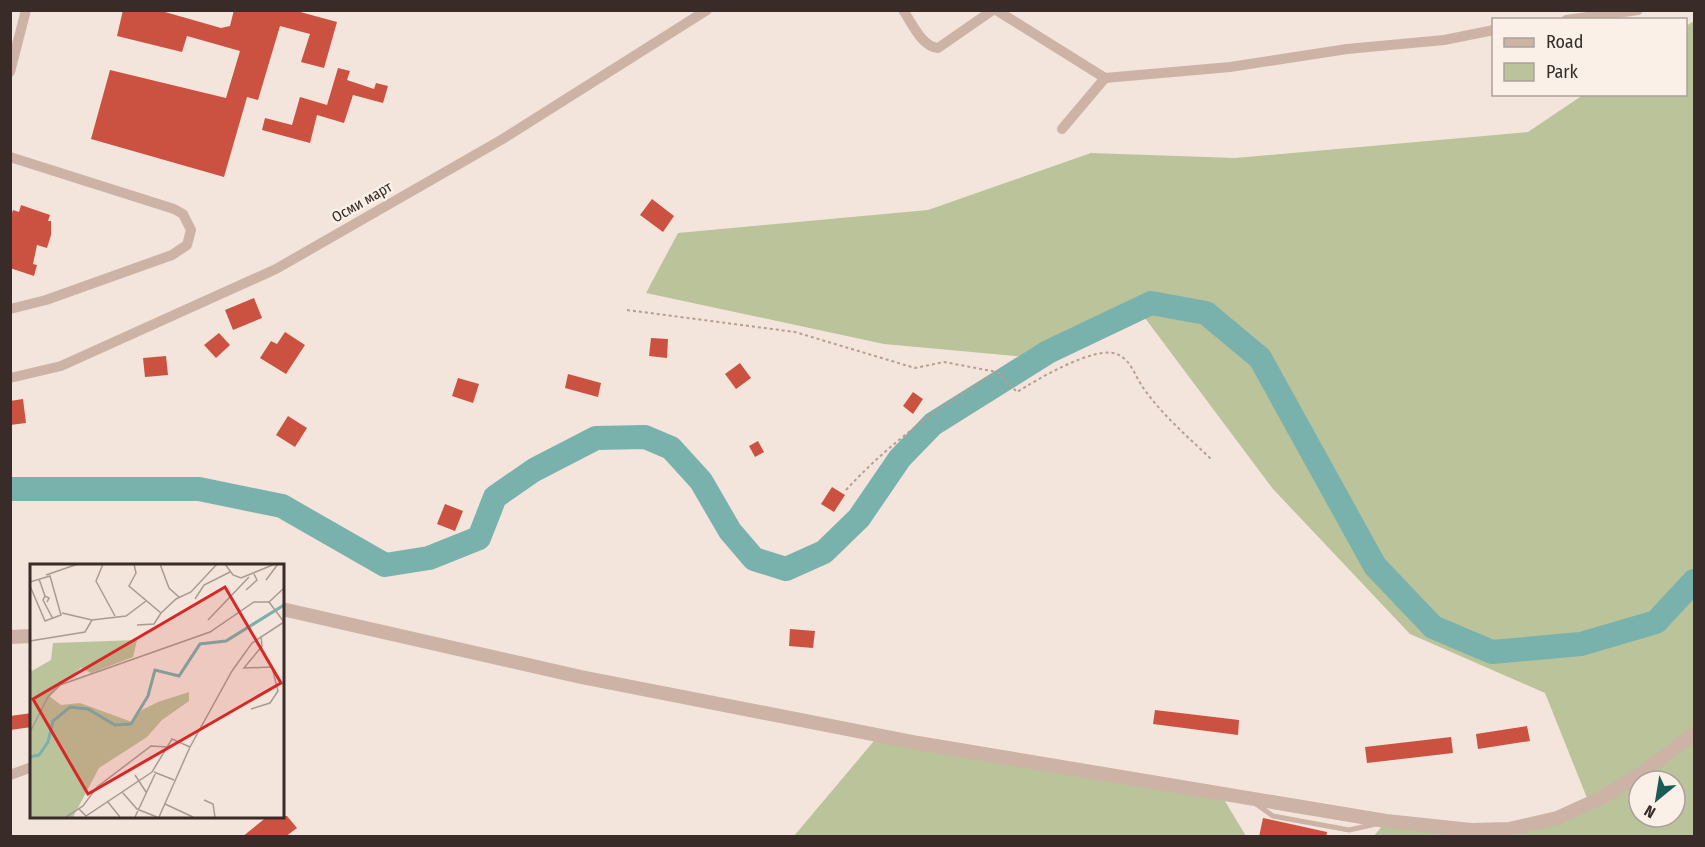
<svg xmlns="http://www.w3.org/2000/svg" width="1705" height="847" viewBox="0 0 1705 847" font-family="'Fira Sans Condensed',sans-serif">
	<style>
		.green { fill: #bac39a; fill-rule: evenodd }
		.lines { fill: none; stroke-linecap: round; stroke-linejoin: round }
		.river { stroke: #79b1ad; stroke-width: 24 }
		.building { fill: #cb5141 }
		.path { stroke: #b89d90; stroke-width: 2; stroke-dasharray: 3 3; stroke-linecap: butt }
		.service { stroke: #ccb3a6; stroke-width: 5 }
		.minor { stroke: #ccb3a6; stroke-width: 10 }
		.tertiary { stroke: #ccb3a6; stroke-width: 14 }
		.labels { text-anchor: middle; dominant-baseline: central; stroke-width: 5; stroke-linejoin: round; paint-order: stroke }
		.street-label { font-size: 15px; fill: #382b28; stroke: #faf0e8 }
		.inset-river { fill: none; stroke: #79b1ad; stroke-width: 3 }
		.inset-road { fill: none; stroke: #a89b93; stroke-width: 1.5 }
		.view { fill: #d62828; fill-opacity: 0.15; stroke: #d62828; stroke-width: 3 }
		.inset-edge { fill: none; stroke: #382b28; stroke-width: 3 }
	</style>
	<rect width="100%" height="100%" fill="#f3e5db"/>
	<g class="green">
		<path d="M1694 21V836H1512L1589 803 1545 693 1410 634 1273 489 1139 310 1025 357 884 344 646 293 678 233 928 210 1091 153 1235 158 1528 132 1583 95 1686 94V26ZM1639 781H1675V817H1639Z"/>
		<polygon points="879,735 1220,793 1246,836 794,836"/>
		<polygon points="1386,821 1483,836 1374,836"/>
	</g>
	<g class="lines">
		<polyline class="river" points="10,489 199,489 282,506 385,565 429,558 479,538 495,497 534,470 596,438 645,437 671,448 701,481 730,531 754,559 786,569 824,552 859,518 900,458 933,424 1048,352 1151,303 1206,313 1260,358 1375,566 1433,627 1492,652 1581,644 1656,622 1694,581"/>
	</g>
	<g class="building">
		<polygon points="123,10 158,10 221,28 230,26 234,10 293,10 337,22 324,68 301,62 310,34 280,26 258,100 247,97 224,177 91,139 110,70 226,98 240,51 187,36 182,52 117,36"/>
		<polygon points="338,68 350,71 347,80 374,89 376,83 388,86 383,103 353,95 344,123 317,115 310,143 262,130 265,118 292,125 300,97 327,105"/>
		<polygon points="652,199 674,216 663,232 640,215"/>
		<polygon points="21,205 50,215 48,221 51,221 51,235 47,248 37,245 33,264 37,265 34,276 10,268 10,219 13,210 19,212"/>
		<polygon points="254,298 262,318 233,330 225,310"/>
		<polygon points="285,332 305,345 286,374 260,358 271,341 277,344"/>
		<polygon points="219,333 230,345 216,358 204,345"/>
		<polygon points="651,338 668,339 667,358 649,356"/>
		<polygon points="166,356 168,375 145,377 143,358"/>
		<polygon points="740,363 751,378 736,389 725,374"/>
		<polygon points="568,374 601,383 598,397 565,388"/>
		<polygon points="458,378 479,384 473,403 452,396"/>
		<polygon points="913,392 923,399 913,414 903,406"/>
		<polygon points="23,399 26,423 10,425 10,401"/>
		<polygon points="288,416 307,428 295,447 276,435"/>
		<polygon points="758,441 764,452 755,457 749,446"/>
		<polygon points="832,487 845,495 834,512 821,504"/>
		<polygon points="445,504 463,511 455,531 437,524"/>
		<polygon points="790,629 815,631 813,648 789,646"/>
		<polygon points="1155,710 1239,720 1238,735 1153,724"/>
		<polygon points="32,713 32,727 10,730 10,716"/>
		<polygon points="1527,726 1530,741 1478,749 1476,734"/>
		<polygon points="1451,737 1453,753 1367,763 1365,747"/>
		<polygon points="268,816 287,816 297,828 285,837 242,837"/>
		<polygon points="1263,818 1327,832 1326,837 1259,837"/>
	</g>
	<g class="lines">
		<g class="path">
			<path d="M627 310 795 332 915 368 944 362 997 372 1017 392C1036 380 1095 345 1117 354 1131 360 1134 374 1142 386 1161 414 1187 436 1211 459"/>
			<path d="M846 490C890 442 942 405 997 372"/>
		</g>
		<polyline class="service" points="1256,804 1273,816 1349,830 1376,824"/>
		<g class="minor">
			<path d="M903 10C912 23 922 47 938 48L993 10"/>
			<polyline points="996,10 1105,78 1230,67 1347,49 1444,40 1494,30"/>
			<polyline points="1566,20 1638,10"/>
			<polyline points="10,72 26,10"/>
			<polyline points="1062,129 1105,78"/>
			<polyline points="10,157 174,209 183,214 191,230 187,245 172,255 46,300 10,309"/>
			<polyline points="10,378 61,366 276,269 501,140 707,10"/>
			<polyline points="10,775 32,767"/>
		</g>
		<g class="tertiary">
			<polyline points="282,609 581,677 918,743 1386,821 1471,830 1509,829 1557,818 1601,798 1642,773 1694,734"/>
			<polyline points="10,637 32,636"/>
		</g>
	</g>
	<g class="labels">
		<g class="street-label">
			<text transform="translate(362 202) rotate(-30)">Осми март</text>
		</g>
	</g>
	<g transform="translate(30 564)">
		<rect width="254" height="254" fill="#f3e5db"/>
		<path d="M107 76 103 93 61 109 51 104 19 132 31 141 50 139 102 158 112 146 128 138 159 128V137L132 156 117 173 69 204 43 253H0V108L21 96 23 79Z" fill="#bac39a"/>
		<path class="inset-river" d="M0 193 9 191 18 178 23 157 40 143 58 145 85 161 101 160 118 132 125 106 149 112 170 80 196 77 254 41"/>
		<path class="inset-road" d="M73 0 66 17 85 52M104 0 106 9 99 22 131 49 146 35 161 28 187 0M130 0 139 24 149 33M195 0 203 11 211 14 245 0M16 11 48 0M9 15 15 32M236 16 248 0M0 18 20 12 31 51 15 57 0 22M254 24 239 38 254 58M216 26 227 16 224 10M165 35 174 21 200 8M17 38 19 34 15 32 13 36 23 55M32 49 62 56 96 52 116 37M178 56 219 13M107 61 124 60 131 49M0 77 55 68 62 56M221 145 240 139 248 127 242 103 214 104 232 82 231 72M0 168 18 133 30 121 180 68 224 38H239M124 208 144 216M105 211 116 228M92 228 107 245 127 253M174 236 183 240 185 253M77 237 90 253M135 240 163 253M49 245 56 252 122 208 142 175 160 183M36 253 53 242 67 223 121 182 138 183M105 253 126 208M129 253 160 183 202 107 222 79 254 58"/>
		<path class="view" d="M195 23 251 119 58 230 3 135Z"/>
		<rect width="254" height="254" class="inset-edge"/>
	</g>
	<rect width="1705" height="847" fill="none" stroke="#382b28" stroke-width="24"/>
	<rect x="1492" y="18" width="195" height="78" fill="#faf0e8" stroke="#aca19b" stroke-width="1.5"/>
	<rect x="1504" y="38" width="30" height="9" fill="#ccb3a6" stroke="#aca19b" stroke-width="1.5"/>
	<text x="1546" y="48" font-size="18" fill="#382b28">Road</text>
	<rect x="1504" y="63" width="30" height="18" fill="#bac39a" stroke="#aca19b" stroke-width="1.5"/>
	<text x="1546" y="78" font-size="18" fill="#382b28">Park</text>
	<g transform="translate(1657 799) rotate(210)"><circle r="28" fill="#faf0e8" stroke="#aca19b" stroke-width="1.5"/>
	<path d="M0-4.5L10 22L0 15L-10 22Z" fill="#1b5b57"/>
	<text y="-9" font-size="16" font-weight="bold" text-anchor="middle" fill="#382b28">N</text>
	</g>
</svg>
